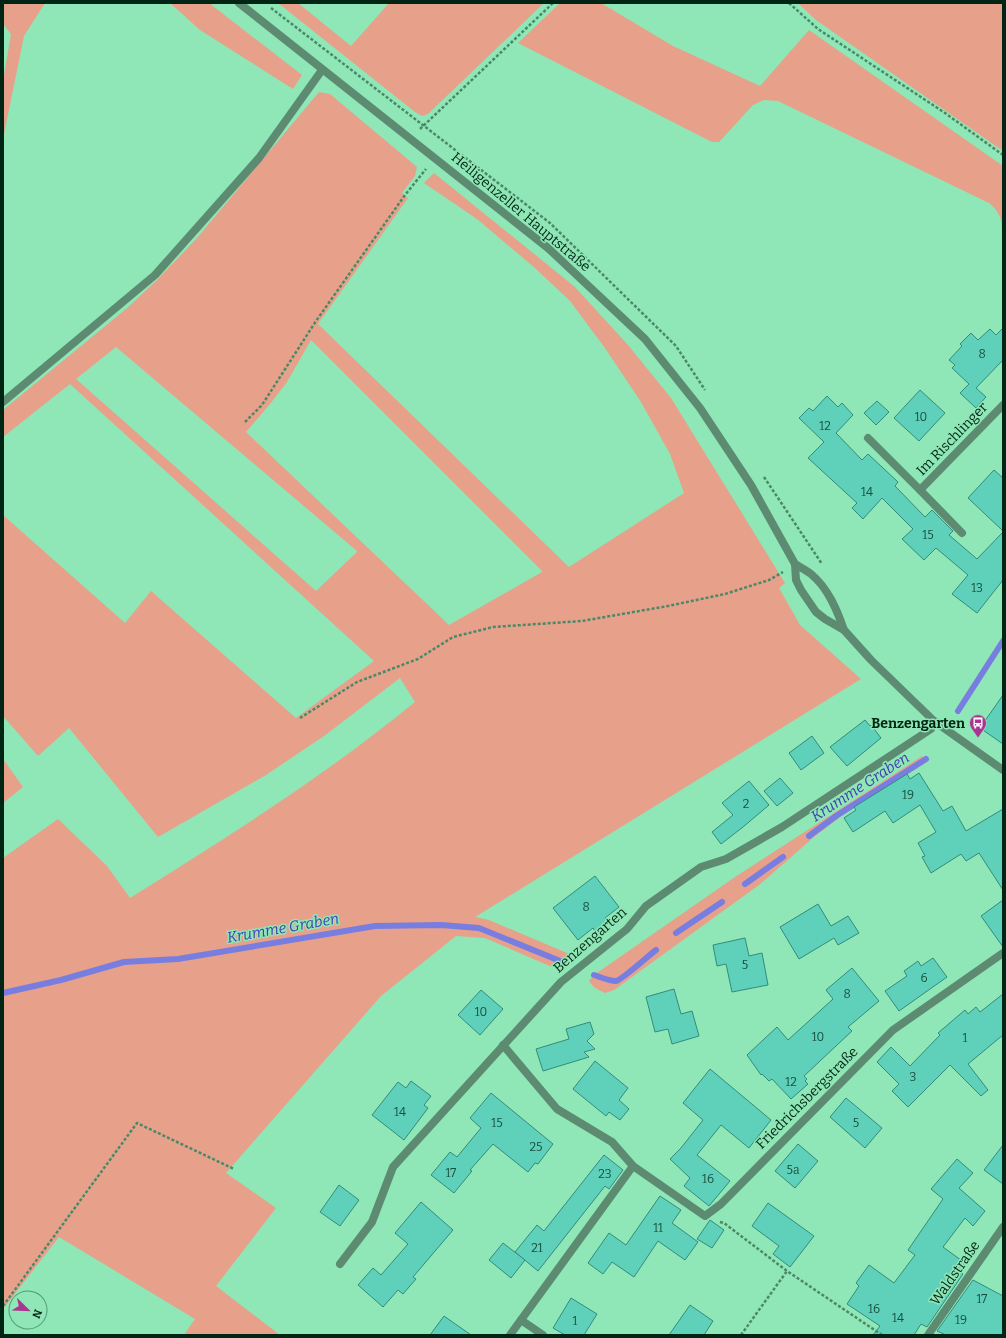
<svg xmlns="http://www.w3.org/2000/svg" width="1006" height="1338" viewBox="0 0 1006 1338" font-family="Bitter,serif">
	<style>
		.green { fill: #e7a18a; fill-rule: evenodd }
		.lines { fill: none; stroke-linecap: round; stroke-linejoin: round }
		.stream { stroke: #787ee0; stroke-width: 6 }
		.building { fill: #5fd1bb; stroke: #338b7b }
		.path { stroke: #4a8968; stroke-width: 2.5; stroke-dasharray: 3 2; stroke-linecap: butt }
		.service { stroke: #5d8b71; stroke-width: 8 }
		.minor { stroke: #5d8b71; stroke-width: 8 }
		.tertiary { stroke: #5d8b71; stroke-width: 8 }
		.labels { text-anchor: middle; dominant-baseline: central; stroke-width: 3; stroke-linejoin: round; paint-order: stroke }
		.number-label { font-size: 12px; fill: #18503e }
		.street-label { font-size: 14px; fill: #002514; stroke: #8fe6b6 }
		.poi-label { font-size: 14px; font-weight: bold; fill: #002514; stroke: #8fe6b6; text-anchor: end }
		.water-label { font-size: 15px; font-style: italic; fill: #423dae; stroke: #8fe6b6 }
	</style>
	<rect width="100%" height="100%" fill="#8fe6b6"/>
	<g class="green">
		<polygon points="3,3 45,3 24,36 3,139 3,81 11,34 3,24"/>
		<polygon points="170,3 209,3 302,75 293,89 200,30"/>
		<polygon points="278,3 298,3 351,46 389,3 544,3 428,114 422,116 415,112"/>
		<path d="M560 3H601L673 46 760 86 809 30 1003 166V237L1002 238C1002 221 1002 214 989 203L778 101 764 100 753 105 719 142H712L518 43Z"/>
		<polygon points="798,3 1003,3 1003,151 816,20"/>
		<path d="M319 92 330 94 417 167 415 176 402 193 408 198 318 324 569 567 684 493 670 454 641 402 605 348 570 301 535 268 477 219 424 183 434 173 575 287 628 345 671 398 785 583 779 588 800 625 861 679 475 917 489 920 574 956 559 970 485 938 456 936 381 996 226 1173 276 1208 216 1286 280 1335H184L195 1319 59 1237 3 1309V858L58 819 107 866 130 898C228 837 326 775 415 702L400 678 324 736 266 775 158 837 69 728 38 756 3 716V515L125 623 151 591 296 718 374 661 70 384 3 437V410L126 309 158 279 197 238ZM311 340 542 571V572L449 625 246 432 270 404 287 382ZM116 347 357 551V552L316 591 76 379Z"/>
		<path d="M922 756 926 759 924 763 844 814 814 837 759 885 614 990 605 993C598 990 593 987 589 981L594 975 735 877Z"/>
		<polygon points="3,759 23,787 3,803"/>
	</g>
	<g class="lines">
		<g class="stream">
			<polyline points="958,711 1003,641"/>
			<polyline points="809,836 836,816 926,759"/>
			<polyline points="745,884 783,857"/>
			<polyline points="676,933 722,902"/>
			<path d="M594 975C600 977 609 981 616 981 622 980 649 955 656 950"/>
			<polyline points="3,993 61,980 124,962 178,959 375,926 441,925 479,928 565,963"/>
		</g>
	</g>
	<g class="building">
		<polygon points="1003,328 1003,360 976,388 986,397 976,408 960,393 969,384 952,368 955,365 949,360 962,346 960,344 971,333 978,340 990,329 996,335"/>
		<polygon points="920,390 945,413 919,441 894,418"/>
		<polygon points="827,396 838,407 842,403 853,415 836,433 862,460 868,454 898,482 895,486 925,517 932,510 953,531 949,535 977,559 1003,532 1003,580 977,613 952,594 968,575 936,548 924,560 902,539 913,529 882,498 863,519 852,508 857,503 808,458 824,442 799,418 809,408 813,411"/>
		<polygon points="877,401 889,412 876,425 864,413"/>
		<polygon points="994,470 1003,478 1003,531 968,498"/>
		<polygon points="1003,695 1003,744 980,728"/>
		<polygon points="865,720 870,726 871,725 881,738 847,766 830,747"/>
		<polygon points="812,736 824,753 801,770 789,753"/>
		<polygon points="919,773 943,811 952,806 966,831 1003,809 1003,890 979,853 966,861 961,854 931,873 922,857 925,856 918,843 936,832 920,805 893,823 885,811 853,832 844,818 856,810 854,807 907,774 910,779"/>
		<polygon points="780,778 793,793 777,806 764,791"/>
		<polygon points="749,781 769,805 743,827 721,844 712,832 733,815 722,803"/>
		<polygon points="595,876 619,907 605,918 609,923 596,933 593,928 578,940 553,908"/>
		<polygon points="1003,900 1003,947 981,916"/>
		<polygon points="818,904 831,926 848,916 859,933 838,945 834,938 799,959 780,927"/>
		<polygon points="745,938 749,956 762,953 768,985 732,992 726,964 717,966 713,945"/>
		<polygon points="933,958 947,977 899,1011 885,991 907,976 904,971 918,961 921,966"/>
		<polygon points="852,968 879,1001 848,1027 852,1031 804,1076 807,1079 805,1081 808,1084 791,1099 772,1079 769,1081 762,1074 761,1075 747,1055 777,1027 788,1040 833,999 826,990"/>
		<polygon points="674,989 681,1014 692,1011 699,1036 672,1044 668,1029 655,1032 646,997"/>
		<polygon points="481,990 503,1009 480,1035 458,1015"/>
		<polygon points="1003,994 1003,1035 968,1064 988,1090 981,1096 950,1065 908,1107 892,1091 899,1084 877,1062 891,1047 910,1066 940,1035 938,1033 965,1010 968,1014 976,1007 980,1012"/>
		<polygon points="590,1022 594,1034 587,1041 595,1049 584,1052 589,1057 543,1071 536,1049 569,1039 566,1029"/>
		<polygon points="595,1061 628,1088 619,1100 629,1109 620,1120 609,1112 606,1116 573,1089"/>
		<polygon points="710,1069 771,1120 749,1148 721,1125 697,1155 730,1181 709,1206 684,1186 690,1178 670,1159 681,1148 703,1120 683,1103"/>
		<polygon points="411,1081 431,1096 424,1105 428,1108 404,1140 372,1115 398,1082 406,1088"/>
		<polygon points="491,1093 553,1144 538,1164 535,1163 528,1172 493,1144 470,1170 472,1171 454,1193 431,1175 450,1152 457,1157 481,1128 470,1118"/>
		<polygon points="846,1098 882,1128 865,1148 830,1117"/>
		<polygon points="798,1144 818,1161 795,1188 775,1171"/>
		<polygon points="1003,1145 1003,1184 984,1170"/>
		<polygon points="604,1155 623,1170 609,1189 605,1186 538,1271 515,1252 537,1225 544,1231"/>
		<polygon points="957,1159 973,1173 959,1188 985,1211 973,1226 965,1218 943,1247 965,1263 960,1272 963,1274 927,1327 921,1324 914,1335 873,1335 880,1326 847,1304 859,1286 856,1283 869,1265 894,1283 915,1255 908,1250 943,1199 931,1189"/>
		<polygon points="339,1185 359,1200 340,1226 320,1212"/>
		<polygon points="660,1196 681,1210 672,1223 698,1242 685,1260 658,1241 634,1277 612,1262 603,1274 588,1263 609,1233 626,1245"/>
		<polygon points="421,1202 453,1230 413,1277 416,1279 403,1294 398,1290 383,1307 358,1285 373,1268 381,1275 408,1244 395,1233"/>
		<polygon points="768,1203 814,1236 790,1267 773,1254 779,1246 752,1226"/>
		<polygon points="710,1220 724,1230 712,1248 697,1239"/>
		<polygon points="503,1243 525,1260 511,1278 489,1260"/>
		<polygon points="973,1280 1003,1296 1003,1335 946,1335 937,1331"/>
		<polygon points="571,1298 597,1314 584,1335 565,1335 553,1328"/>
		<polygon points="690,1305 713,1321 704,1335 669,1335"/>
		<polygon points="444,1316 471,1335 430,1335"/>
	</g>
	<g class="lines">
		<g class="path">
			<polyline points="789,3 818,29 945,113 1003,155"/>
			<polyline points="271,8 550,223 676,346 705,390"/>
			<polyline points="420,129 553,3"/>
			<polyline points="245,422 262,405 316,321 405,195 426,169"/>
			<polyline points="764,477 822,564"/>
			<polyline points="300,718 357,682 418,659 453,637 493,627 582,621 668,606 725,594 769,580 783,572"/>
			<polyline points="720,1222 724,1223 787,1271 882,1335"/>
			<polyline points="3,1306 137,1123 234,1169"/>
			<polyline points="741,1335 787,1271"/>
		</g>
		<polyline class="service" points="3,402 155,275 259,158 322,70"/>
		<g class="minor">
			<polyline points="868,438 920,490 1003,405"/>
			<polyline points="920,490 962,533"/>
			<polyline points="503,1045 557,1109 612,1142 633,1166 705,1216 721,1204 893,1030 1003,953"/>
			<polyline points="340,1264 372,1222 393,1167 561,982 627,929 646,906 701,867 726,859 782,827 931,729 934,721"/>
			<polyline points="521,1320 543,1335"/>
			<polyline points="510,1335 633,1166"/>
			<polyline points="928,1335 1003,1227"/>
		</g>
		<g class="tertiary">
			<polyline points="239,3 548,248 645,339 700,408 751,485 795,564 796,580 801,590 816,612 825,619 844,630 871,660 934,721 1003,770"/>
			<path d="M795 564C800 567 806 570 811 574 828 588 837 610 844 630"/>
		</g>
	</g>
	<defs>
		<g id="bus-pin" transform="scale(0.9)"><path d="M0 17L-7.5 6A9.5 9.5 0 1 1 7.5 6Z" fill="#aa368f" stroke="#8fe6b6"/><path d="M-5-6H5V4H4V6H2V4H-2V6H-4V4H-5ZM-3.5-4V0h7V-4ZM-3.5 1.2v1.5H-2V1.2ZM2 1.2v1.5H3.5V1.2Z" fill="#fff"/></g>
	</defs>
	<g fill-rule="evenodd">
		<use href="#bus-pin" x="978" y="723"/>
	</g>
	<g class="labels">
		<g class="number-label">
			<text x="982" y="354">8</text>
			<text x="921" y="417">10</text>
			<text x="825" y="426">12</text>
			<text x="867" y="492">14</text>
			<text x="928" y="535">15</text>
			<text x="977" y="588">13</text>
			<text x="908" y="795">19</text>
			<text x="746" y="804">2</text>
			<text x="586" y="907">8</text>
			<text x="745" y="965">5</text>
			<text x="924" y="978">6</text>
			<text x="847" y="994">8</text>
			<text x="481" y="1012">10</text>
			<text x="818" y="1037">10</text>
			<text x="965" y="1038">1</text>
			<text x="913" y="1077">3</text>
			<text x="791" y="1082">12</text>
			<text x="400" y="1112">14</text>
			<text x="497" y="1123">15</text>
			<text x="856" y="1123">5</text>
			<text x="536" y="1147">25</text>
			<text x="793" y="1170">5a</text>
			<text x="451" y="1173">17</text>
			<text x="605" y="1174">23</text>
			<text x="708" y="1179">16</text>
			<text x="658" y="1228">11</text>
			<text x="537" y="1248">21</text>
			<text x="982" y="1299">17</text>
			<text x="874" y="1309">16</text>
			<text x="898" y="1318">14</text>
			<text x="961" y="1320">19</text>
			<text x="575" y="1321">1</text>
		</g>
		<g class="street-label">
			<text transform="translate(521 212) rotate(40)">Heiligenzeller Hauptstraße</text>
			<text transform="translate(952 439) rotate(-46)">Im Rischlinger</text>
			<text transform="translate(590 940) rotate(-41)">Benzengarten</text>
			<text transform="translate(807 1098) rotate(-45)">Friedrichsbergstraße</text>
			<text transform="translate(955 1273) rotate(-55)">Waldstraße</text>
		</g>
		<g class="poi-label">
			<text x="965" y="723">Benzengarten</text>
		</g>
		<g class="water-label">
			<text transform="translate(860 787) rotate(-33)">Krumme Graben</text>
			<text transform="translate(283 928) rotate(-10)">Krumme Graben</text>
		</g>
	</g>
	<rect width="1006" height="1338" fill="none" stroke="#002514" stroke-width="8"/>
	<g transform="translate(28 1310) rotate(113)"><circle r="19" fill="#8fe6b6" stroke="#569975"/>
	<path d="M0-3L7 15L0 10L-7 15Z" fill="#aa368f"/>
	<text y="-6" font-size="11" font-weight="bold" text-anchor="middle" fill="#002514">N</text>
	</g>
</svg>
